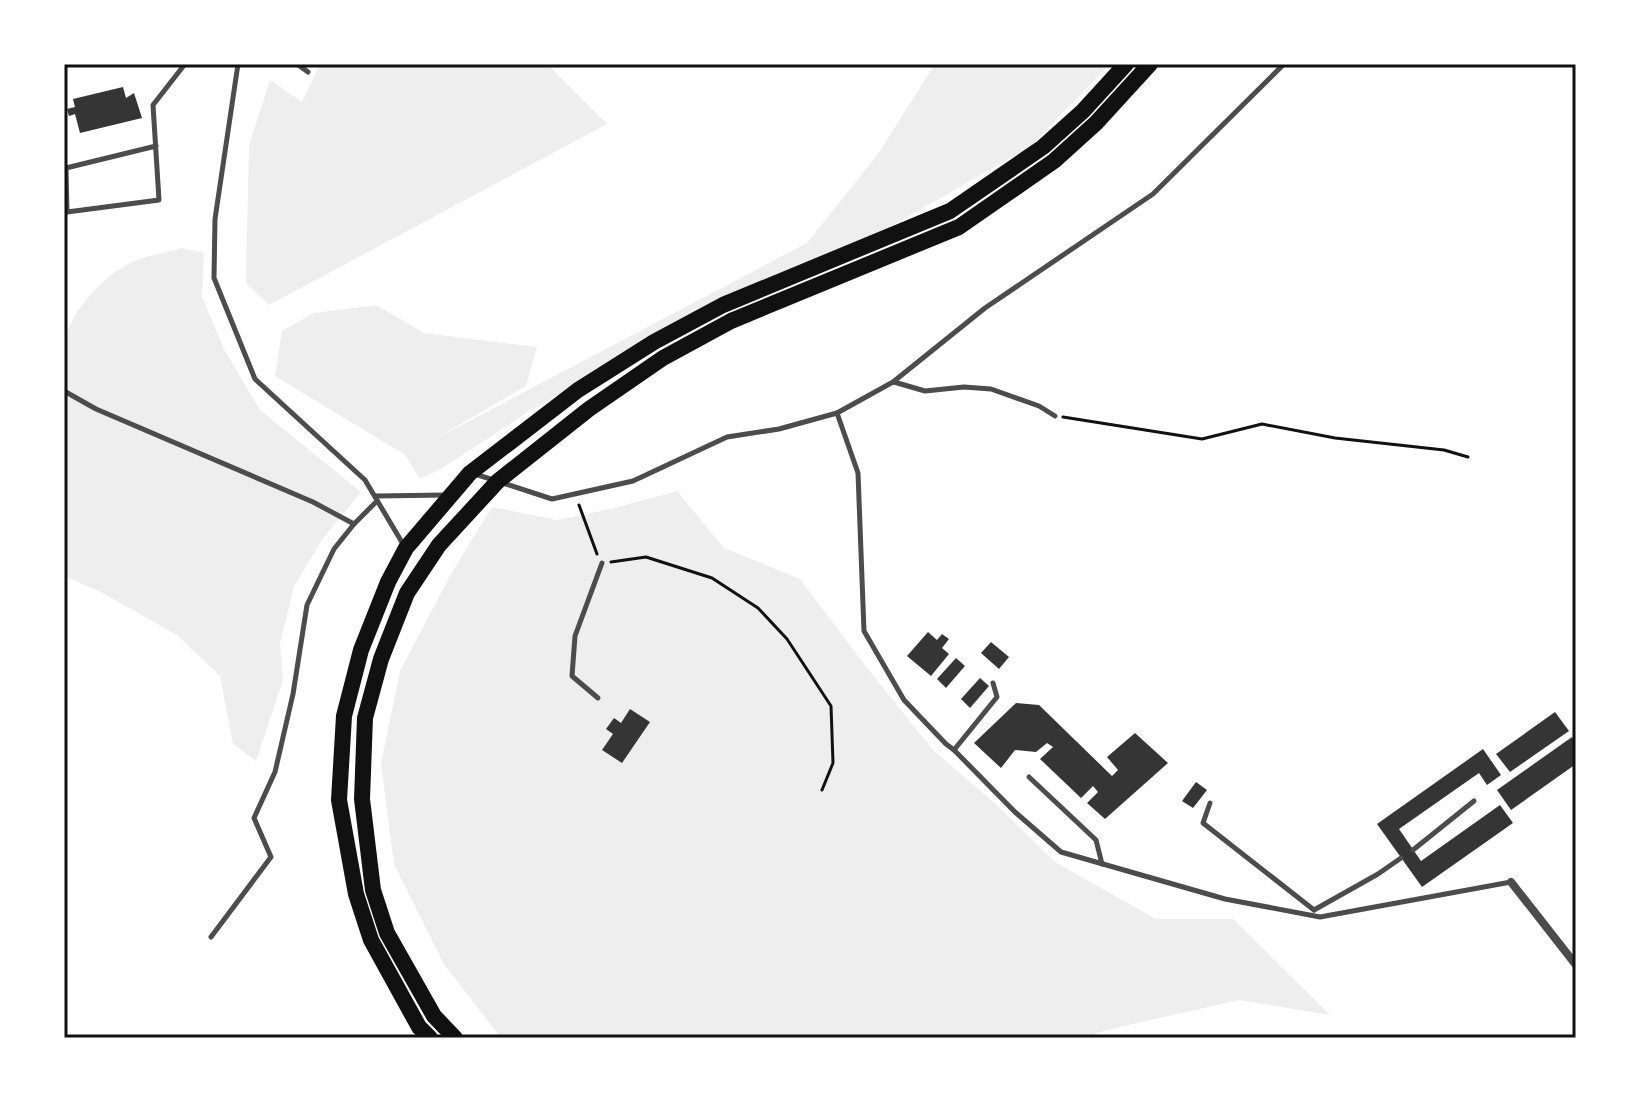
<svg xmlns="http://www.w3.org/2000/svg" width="1640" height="1102" viewBox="0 0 1640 1102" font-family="'IBM Plex Sans',sans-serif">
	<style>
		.green { fill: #eee }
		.building { fill: #353535 }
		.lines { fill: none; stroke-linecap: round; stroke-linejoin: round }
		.path { stroke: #111; stroke-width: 3 }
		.service { stroke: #4c4c4c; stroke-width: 5 }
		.minor { stroke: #4c4c4c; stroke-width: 8 }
		.primary { stroke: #111; stroke-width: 16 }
		.neatline { fill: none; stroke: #111; stroke-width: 3 }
	</style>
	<rect width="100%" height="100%" fill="#fff"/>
	<g class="green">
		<polygon points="320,64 547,64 607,124 269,305 246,283 249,145 270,80 302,102"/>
		<polygon points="935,64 1110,64 1030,147 839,256 688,325 531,410 441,469 420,479 405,455 275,376 282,331 314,313 376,305 424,333 537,347 526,386 435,439 807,243 878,154"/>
		<path d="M182 248 204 253 202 297 224 349 260 410 361 492 322 540 294 586 280 644 283 680 256 761 233 744 220 676 177 635 101 592 64 576V340C75 308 98 281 128 264 143 256 165 253 182 248Z"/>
		<polygon points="677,491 724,548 800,579 865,665 933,750 999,807 1055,862 1156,919 1233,919 1330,1015 1239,1000 1107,1030 1080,1038 501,1038 444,964 394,864 381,764 400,671 451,574 492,507 557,520 611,509"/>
	</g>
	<g class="building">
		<polygon points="123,87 126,98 134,93 142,118 80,133 75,114 69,116 67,109 75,107 73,99"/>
		<polygon points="928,632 937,640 942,634 949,639 942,648 949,654 931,676 907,656"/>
		<polygon points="991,642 1009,657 999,669 981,653"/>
		<polygon points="956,658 965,666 946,688 937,679"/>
		<polygon points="980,678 989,686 970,708 961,699"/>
		<polygon points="1016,703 1039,705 1112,776 1118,770 1107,757 1135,733 1168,763 1105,819 1087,803 1098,792 1093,786 1081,798 1040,759 1053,747 1047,743 1036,752 1015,750 1001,768 974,743"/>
		<polygon points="630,709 650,722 622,763 602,750 613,734 606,729 614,718 621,723"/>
		<polygon points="1555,712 1569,731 1510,772 1496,754"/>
		<polygon points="1572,737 1576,743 1576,764 1511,810 1497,790"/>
		<polygon points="1483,749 1501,775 1487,785 1479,773 1399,829 1421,861 1500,805 1513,823 1422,887 1377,824"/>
		<polygon points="1196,782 1207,790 1193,808 1182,801"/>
	</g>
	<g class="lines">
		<g class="path">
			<polyline points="1063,417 1202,439 1262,424 1335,438 1444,450 1468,457"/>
			<polyline points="579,505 597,554"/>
			<polyline points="611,562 646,557 712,578 758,608 787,639 831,706 833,763 822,790"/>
		</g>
		<g class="service">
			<polyline points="238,64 215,219 214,278 255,379 365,480 403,544"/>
			<polyline points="297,64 308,72"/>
			<polyline points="156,146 66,168 67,212 159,200 153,105 185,64"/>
			<polyline points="894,382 925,391 964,387 991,389 1039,406 1055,416"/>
			<polyline points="64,391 96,409 313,502 354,524 377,501"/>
			<polyline points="837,413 893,382 985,308 1153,194 1284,64"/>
			<polyline points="475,474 552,499 633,481 727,437 779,429 837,413 858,473 864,631 904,700 946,744 954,750 1015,812 1061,852 1225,899 1320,917 1511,882"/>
			<polyline points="376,496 446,495"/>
			<polyline points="598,698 572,676 575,636 602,563"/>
			<polyline points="954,750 997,697 993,683"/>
			<polyline points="1029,777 1096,840 1102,864"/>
			<polyline points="1210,803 1203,823 1314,910"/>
			<polyline points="1413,850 1474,801"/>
			<polyline points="1314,910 1378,874 1401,858"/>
			<polyline points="211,937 271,857 254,818 275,772 293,694 307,605 334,549 354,524"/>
		</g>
		<polyline class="minor" points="1511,882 1576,965"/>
		<g class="primary">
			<polyline points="430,1038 419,1027 371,940 356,894 339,800 344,716 361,650 388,582 406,548 470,473 578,390 654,342 723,305 950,211 1043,147 1083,111 1126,64"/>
			<polyline points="455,1038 434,1016 387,933 373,890 362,799 365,718 381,659 407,593 439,545 498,481 589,409 663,358 731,321 959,227 1054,161 1096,123 1150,64"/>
		</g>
	</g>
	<rect width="1640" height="1102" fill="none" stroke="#ffffff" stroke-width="132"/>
	<rect x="66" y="66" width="1508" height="970" class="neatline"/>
</svg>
